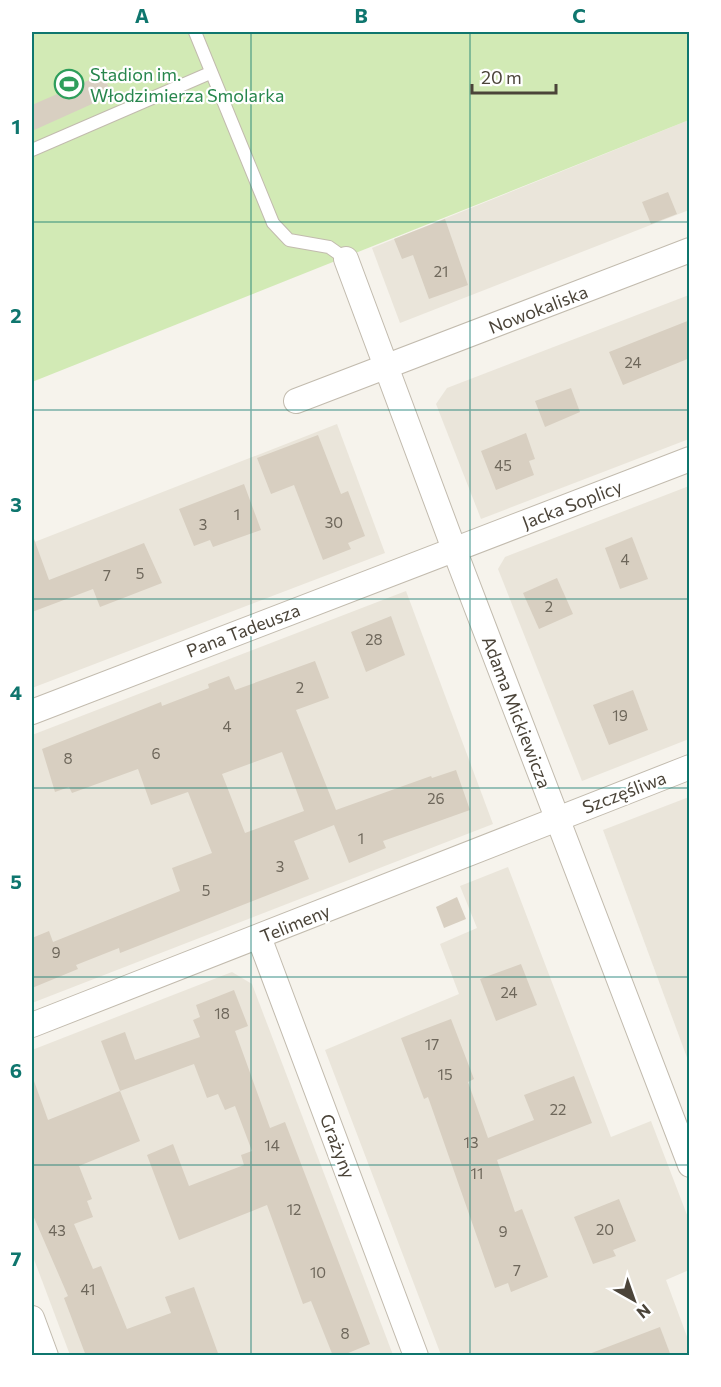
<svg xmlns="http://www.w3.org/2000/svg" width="721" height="1387" viewBox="0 0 721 1387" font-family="Commissioner,sans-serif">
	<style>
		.residential { fill: #eae5da }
		.green { fill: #d2eab5 }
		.building { fill: #d8cfc1; fill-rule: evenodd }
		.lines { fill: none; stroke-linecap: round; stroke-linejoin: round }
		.lane-casing { stroke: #c2bbae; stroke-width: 14 }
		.street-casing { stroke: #c2bbae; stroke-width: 26 }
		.lane { stroke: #fff; stroke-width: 12 }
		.street { stroke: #fff; stroke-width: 24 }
		.grid { fill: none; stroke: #0f766e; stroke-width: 1.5; stroke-opacity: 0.55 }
		.labels { text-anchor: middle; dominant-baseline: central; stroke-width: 4.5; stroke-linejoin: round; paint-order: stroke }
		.number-label { font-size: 15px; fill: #6e675b }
		.leisure-label { font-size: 18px; fill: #27864d; stroke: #fff; text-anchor: start }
		.street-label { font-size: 18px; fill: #4b4439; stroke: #fff }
		.neatline { fill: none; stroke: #0f766e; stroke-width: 2 }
		.grid-label { font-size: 20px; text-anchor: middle; font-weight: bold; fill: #0f766e }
	</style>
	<rect width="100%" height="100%" fill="#f6f3ec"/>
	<g class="residential">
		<polygon points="689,120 689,210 400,323 372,248"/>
		<polygon points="689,295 689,439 481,519 436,404 447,388"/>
		<polygon points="337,424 385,553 32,688 32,543"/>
		<polygon points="689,486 689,739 582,781 498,569 505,557"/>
		<polygon points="406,591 493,824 32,1003 32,735"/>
		<polygon points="689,797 689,1063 603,830"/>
		<polygon points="508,867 611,1137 651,1121 689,1220 689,1270 666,1280 689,1342 689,1355 441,1355 325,1050 459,994 440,944 477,928 460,886"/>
		<polygon points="232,972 252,984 393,1355 70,1355 32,1254 32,1050"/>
	</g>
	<polygon class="green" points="32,32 689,32 689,120 32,382"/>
	<g class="building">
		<polygon points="103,74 112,95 32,131 32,105"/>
		<polygon points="668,192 677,214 651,224 642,202"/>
		<polygon points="445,219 468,285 429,299 413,255 402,259 394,239"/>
		<polygon points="690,320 690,358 623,385 609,352"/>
		<polygon points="571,388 580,412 545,427 535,401"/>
		<polygon points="526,433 535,459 529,461 534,475 496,490 481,451"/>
		<polygon points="318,435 341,494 348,491 365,536 348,543 351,549 323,560 294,485 271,494 257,458"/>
		<polygon points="244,484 261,530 213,547 210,540 194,546 179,509"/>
		<polygon points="632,537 648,579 620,589 605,548"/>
		<polygon points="34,539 49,580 144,543 162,583 100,607 93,589 32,612 32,540"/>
		<polygon points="557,578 573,614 539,629 523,593"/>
		<polygon points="391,616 405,655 366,672 351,632"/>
		<path d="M315 661 329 698 296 710 336 810 431 776 432 778 456 770 470 810 383 841 386 848 349 863 334 825 294 841 309 879 120 953 119 948 76 965 78 969 32 988V938L49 931 53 942 180 891 172 868 212 853 188 792 151 805 138 769 72 793 69 787 55 792 42 749 161 702 162 706 209 688 208 684 229 676 235 690ZM282 752 304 811 245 833 222 774Z"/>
		<polygon points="633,690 648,730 609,745 593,705"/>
		<polygon points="457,897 466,919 444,928 436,907"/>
		<polygon points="521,964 537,1005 496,1021 480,979"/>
		<polygon points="234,990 248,1026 235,1031 270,1128 285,1122 370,1344 341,1356 333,1356 311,1301 303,1304 267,1205 179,1240 147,1155 173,1144 189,1186 244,1165 241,1155 252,1151 235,1106 225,1110 218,1094 207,1098 194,1064 120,1091 101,1041 125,1032 135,1060 200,1037 193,1020 200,1017 196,1005"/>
		<polygon points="451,1019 474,1079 468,1082 488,1138 534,1120 524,1095 574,1076 592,1123 497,1160 515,1212 522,1209 548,1277 511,1292 508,1283 495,1288 428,1097 424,1099 401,1038"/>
		<polygon points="34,1081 48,1120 120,1091 140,1141 79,1166 92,1199 87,1201 93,1217 74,1224 93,1269 101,1266 127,1329 171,1313 165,1297 194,1287 219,1356 86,1356 64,1298 68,1296 32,1213 32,1082"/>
		<polygon points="619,1199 636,1241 613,1250 616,1256 593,1264 574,1217"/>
		<polygon points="660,1327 671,1356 590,1356 589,1354"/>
	</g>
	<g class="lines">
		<g class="lane-casing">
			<g id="lane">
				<polyline points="195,32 273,223 289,240 329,247 346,259"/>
				<polyline points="32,150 210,73"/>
			</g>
		</g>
		<g class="street-casing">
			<g id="street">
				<polyline points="346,259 454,549 690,1165"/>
				<polyline points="296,401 690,250"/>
				<polyline points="32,712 690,459"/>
				<polyline points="259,937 416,1356"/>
				<polyline points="32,1025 690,767"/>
				<polyline points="32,1318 46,1356"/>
			</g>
		</g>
		<use href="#lane" class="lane"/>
		<use href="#street" class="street"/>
	</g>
	<path class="grid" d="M251 32V1356M470 32V1356M32 222H690M32 410H690M32 599H690M32 788H690M32 977H690M32 1165H690"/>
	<defs>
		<g id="stadium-ring" transform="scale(1.5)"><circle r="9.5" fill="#fff" stroke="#2e9e5b" stroke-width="1.5"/><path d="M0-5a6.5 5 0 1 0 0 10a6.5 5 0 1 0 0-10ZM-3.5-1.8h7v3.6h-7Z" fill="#2e9e5b"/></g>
	</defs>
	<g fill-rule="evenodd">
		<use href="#stadium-ring" x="69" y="84"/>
	</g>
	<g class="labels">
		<g class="number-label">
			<text x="441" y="271">21</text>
			<text x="633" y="362">24</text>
			<text x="503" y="465">45</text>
			<text x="237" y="514">1</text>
			<text x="334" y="522">30</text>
			<text x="203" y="524">3</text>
			<text x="625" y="559">4</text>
			<text x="140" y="573">5</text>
			<text x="107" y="575">7</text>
			<text x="549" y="606">2</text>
			<text x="374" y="639">28</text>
			<text x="300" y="687">2</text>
			<text x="620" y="715">19</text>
			<text x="227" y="726">4</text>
			<text x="156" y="753">6</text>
			<text x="68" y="758">8</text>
			<text x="436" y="798">26</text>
			<text x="361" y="838">1</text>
			<text x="280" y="866">3</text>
			<text x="206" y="890">5</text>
			<text x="56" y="952">9</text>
			<text x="509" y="992">24</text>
			<text x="222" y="1013">18</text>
			<text x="432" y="1044">17</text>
			<text x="445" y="1074">15</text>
			<text x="558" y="1109">22</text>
			<text x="471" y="1142">13</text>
			<text x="272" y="1145">14</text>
			<text x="477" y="1173">11</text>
			<text x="294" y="1209">12</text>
			<text x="605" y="1229">20</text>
			<text x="57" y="1230">43</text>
			<text x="503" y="1231">9</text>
			<text x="517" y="1270">7</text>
			<text x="318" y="1272">10</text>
			<text x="88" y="1289">41</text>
			<text x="345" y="1333">8</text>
		</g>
		<g class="leisure-label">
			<text x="90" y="74">Stadion im.<tspan x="90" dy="21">Włodzimierza Smolarka</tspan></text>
		</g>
		<g class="street-label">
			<text transform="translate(538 309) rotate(-21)">Nowokaliska</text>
			<text transform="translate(572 504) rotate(-21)">Jacka Soplicy</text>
			<text transform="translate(243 630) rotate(-21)">Pana Tadeusza</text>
			<text transform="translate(517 712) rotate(69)">Adama Mickiewicza</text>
			<text transform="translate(624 792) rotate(-21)">Szczęśliwa</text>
			<text transform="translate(295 923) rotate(-22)">Telimeny</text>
			<text transform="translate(338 1146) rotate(69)">Grażyny</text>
		</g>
	</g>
	<rect width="721" height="1387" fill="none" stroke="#ffffff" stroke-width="66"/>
	<g transform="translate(634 1300) rotate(140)" stroke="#ffffff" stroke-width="4.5" paint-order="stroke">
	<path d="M0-4.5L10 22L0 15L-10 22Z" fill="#4b4439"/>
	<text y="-9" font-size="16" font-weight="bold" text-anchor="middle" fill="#4b4439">N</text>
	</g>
	<path d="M472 84v9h84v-9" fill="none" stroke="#4b4439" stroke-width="3"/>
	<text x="481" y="84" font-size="18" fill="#4b4439" stroke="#ffffff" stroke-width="4.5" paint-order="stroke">20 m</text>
	<rect x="33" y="33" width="655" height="1321" class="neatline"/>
	<g class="grid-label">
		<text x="142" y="23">A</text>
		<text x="361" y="23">B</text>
		<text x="579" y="23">C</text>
		<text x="16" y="134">1</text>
		<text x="16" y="323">2</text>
		<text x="16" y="512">3</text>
		<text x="16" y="700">4</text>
		<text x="16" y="889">5</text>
		<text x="16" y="1078">6</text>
		<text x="16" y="1266">7</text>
	</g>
</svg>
